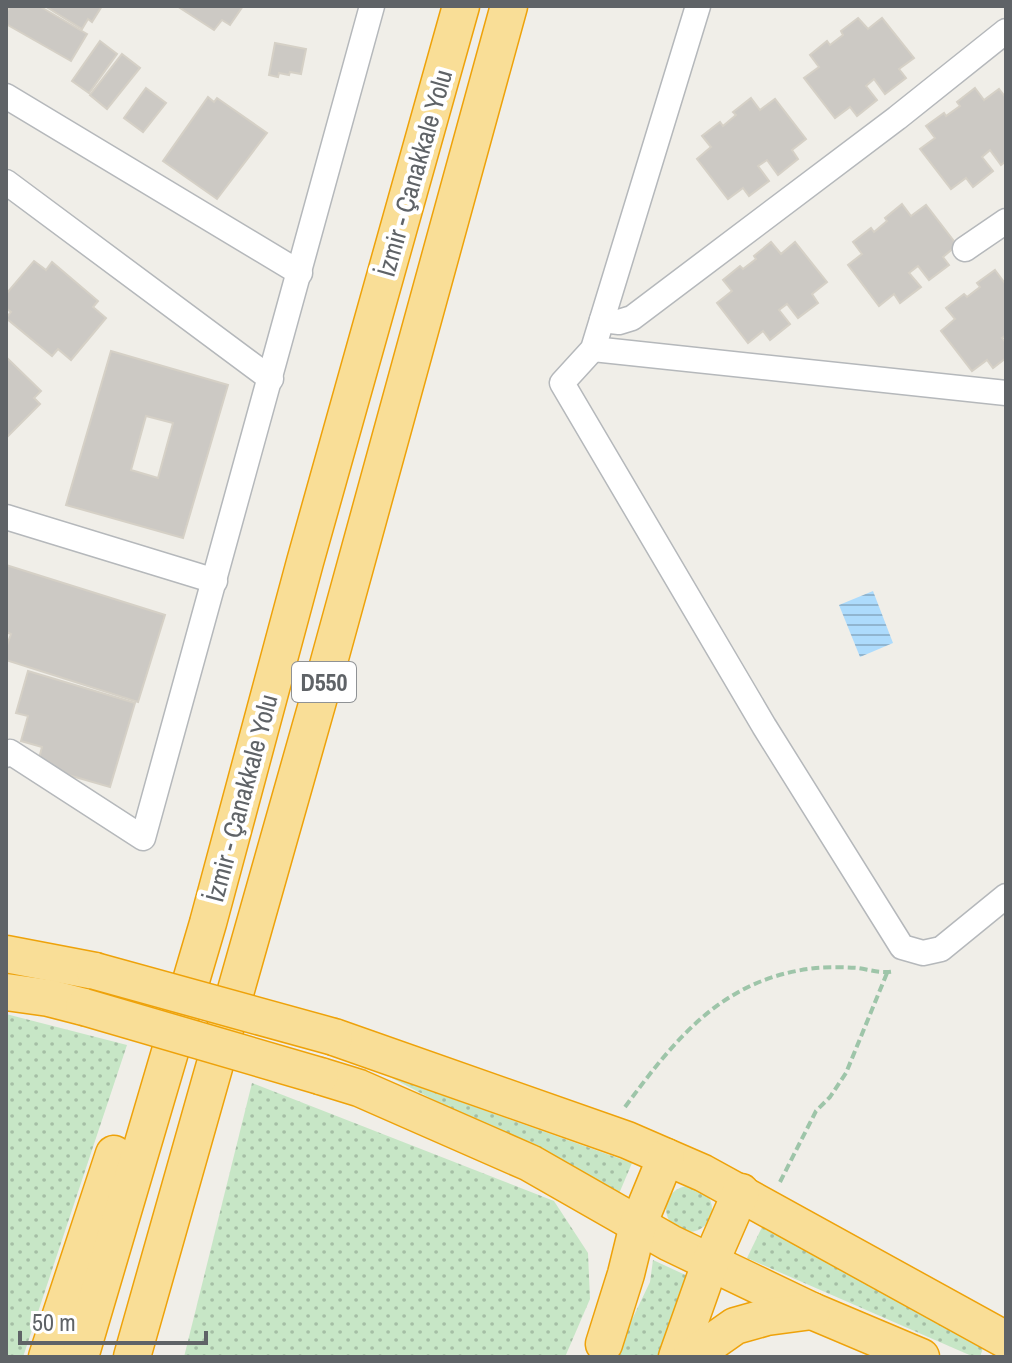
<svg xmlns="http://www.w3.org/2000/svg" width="1012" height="1363" viewBox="0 0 1012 1363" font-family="'Archivo Narrow',sans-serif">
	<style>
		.park { fill: url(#park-dots) }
		.water { fill: url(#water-rules) }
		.building { fill: #ccc9c4; stroke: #d5d0c6; stroke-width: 2; fill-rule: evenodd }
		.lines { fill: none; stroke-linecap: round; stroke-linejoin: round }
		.minor-casing { stroke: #b5b8bb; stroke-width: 27 }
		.highway-casing { stroke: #eea20a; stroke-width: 39 }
		.path { stroke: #9ec5a9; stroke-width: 4; stroke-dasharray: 8 4; stroke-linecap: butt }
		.minor { stroke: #fff; stroke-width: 24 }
		.highway { stroke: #f9de97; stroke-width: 36 }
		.highway-bridge-casing { stroke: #eea20a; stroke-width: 39; stroke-linecap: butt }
		.highway-bridge { stroke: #f9de97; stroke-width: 36 }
		.labels { text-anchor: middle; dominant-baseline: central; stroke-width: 8; stroke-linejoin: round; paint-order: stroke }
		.shield { fill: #fff; stroke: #8f9295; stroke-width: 2 }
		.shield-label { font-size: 24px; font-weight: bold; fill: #5f6367 }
		.street-label { font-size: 26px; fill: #5f6367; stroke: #fff }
	</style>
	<defs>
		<pattern id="park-dots" width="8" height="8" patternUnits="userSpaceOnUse" patternTransform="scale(2)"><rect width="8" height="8" fill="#c7e6c6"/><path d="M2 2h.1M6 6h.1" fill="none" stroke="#a5bea5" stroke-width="1.8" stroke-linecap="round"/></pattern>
		<pattern id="water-rules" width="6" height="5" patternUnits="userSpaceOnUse" patternTransform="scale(2)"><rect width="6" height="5" fill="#addbfc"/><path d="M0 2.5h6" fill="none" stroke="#90b5d0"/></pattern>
	</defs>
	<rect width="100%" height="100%" fill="#f0eee8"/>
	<g class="park">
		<polygon points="6,1014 127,1045 23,1357 6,1357"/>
		<polygon points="388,1076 632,1163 618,1196"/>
		<polygon points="252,1083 554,1201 588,1253 590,1299 565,1357 184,1357"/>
		<circle cx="689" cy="1209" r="23"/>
		<polygon points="764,1223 983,1348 980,1357 974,1357 747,1258"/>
		<polygon points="653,1260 692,1278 658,1357 614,1357 650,1282"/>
	</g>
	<polygon class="water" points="873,591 893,643 860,657 839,605"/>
	<g class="building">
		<polygon points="10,6 39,6 87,34 71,61 6,24 6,13"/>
		<polygon points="45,6 102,6 92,22 88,19 82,29"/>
		<polygon points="177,6 243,6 230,25 222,20 214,30"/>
		<polygon points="858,18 868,29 882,18 914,58 899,69 906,78 885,94 874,79 866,86 877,100 857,116 850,107 835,118 804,78 819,67 810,55 827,41 830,45 843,35 841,31"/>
		<polygon points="100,41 117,54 89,93 72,81"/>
		<polygon points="275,43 306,49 301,74 290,72 289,75 279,73 278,77 269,75"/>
		<polygon points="122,54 140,68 107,109 90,95"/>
		<polygon points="146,88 166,103 143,132 124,118"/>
		<polygon points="975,88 984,100 999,89 1006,98 1006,161 1001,165 990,150 982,157 993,171 973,187 966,178 951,189 920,149 935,138 926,126 944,113 946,116 960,106 957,102"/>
		<polygon points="208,97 214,102 217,98 267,133 217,199 163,161"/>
		<polygon points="751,98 760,110 775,99 806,139 792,150 798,159 778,175 767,160 758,166 769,181 749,196 743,188 728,199 697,159 711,147 702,136 720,122 723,126 736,115 733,112"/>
		<polygon points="902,204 911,216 926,205 957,245 943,257 949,265 929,280 918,266 909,273 921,287 900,303 894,294 879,306 848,265 862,254 853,242 871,228 874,232 887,221 885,218"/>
		<polygon points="771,242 781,254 795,242 827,282 812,294 818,303 798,318 787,304 779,310 790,324 770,340 763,331 748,343 717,303 732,291 723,280 740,266 743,269 756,259 754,256"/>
		<polygon points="34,261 46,270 52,262 98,301 93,307 106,318 71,360 58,349 52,356 6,318 11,312 6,308 6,294"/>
		<polygon points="995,270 1004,282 1006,280 1006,335 1002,338 1006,343 1006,358 993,368 987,360 972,371 941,331 955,319 946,308 964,294 967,297 980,287 977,283"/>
		<path d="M111 351 228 385 183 538 66 505ZM146 416 173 423 158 478 131 470Z"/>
		<polygon points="6,357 41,391 34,398 40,404 6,438"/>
		<polygon points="6,565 165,615 138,702 6,660 6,648 11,634 6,632"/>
		<polygon points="28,671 135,703 110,787 37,766 42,747 21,741 28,716 16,713"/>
	</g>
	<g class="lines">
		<g class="minor-casing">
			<g id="minor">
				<polyline points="698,6 593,349 562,383 764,726 902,947 923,953 941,949 1006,896"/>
				<polyline points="6,96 300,273"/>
				<polyline points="6,182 271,379"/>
				<polyline points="965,249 1006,221"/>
				<polyline points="602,320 619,322 632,318 897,118 1006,31"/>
				<polyline points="593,349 1006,393"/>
				<polyline points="6,517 215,581"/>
				<polyline points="6,755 10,752 143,838 372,6"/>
			</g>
		</g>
		<g class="highway-casing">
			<g id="highway">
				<polyline points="6,954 95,971"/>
				<polyline points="6,992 49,998 84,1007"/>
				<polyline points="334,1037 627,1140 703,1173 1006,1340"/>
				<polyline points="320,1076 359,1088 530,1163 670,1243 812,1311 921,1357"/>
				<polyline points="604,1344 626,1274 638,1225 666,1157"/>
				<polyline points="47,1357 114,1154"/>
				<polyline points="80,1357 208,923 305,562 461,6"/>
				<polyline points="132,1357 327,669 509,6"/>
				<polyline points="677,1357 711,1261 741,1192"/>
				<polyline points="691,1357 735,1326 767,1317 812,1311"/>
			</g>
		</g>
		<g class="path">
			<path d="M625 1107C676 1038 723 978 816 968 829 967 845 967 858 968 871 970 882 974 895 971"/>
			<polyline points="780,1182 816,1111 830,1097 846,1073 887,973"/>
		</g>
		<use href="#minor" class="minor"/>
		<use href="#highway" class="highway"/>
		<g class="highway-bridge-casing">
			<g id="highway-bridge">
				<polyline points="95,971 334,1037"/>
				<polyline points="84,1007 320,1076"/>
			</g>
		</g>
		<use href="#highway-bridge" class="highway-bridge"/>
	</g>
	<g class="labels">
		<rect class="shield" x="292" y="662" width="64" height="40" rx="6"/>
		<g class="shield-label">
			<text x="324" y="682">D550</text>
		</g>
		<g class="street-label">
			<text transform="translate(414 173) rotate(-74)">İzmir - Çanakkale Yolu</text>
			<text transform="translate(241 798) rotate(-75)">İzmir - Çanakkale Yolu</text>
		</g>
	</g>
	<rect width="1012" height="1363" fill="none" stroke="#5f6367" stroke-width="16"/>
	<path d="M20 1331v12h186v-12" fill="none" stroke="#5f6367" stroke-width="4"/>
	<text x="32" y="1331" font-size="24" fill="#5f6367" stroke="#ffffff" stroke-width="6" paint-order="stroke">50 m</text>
</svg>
